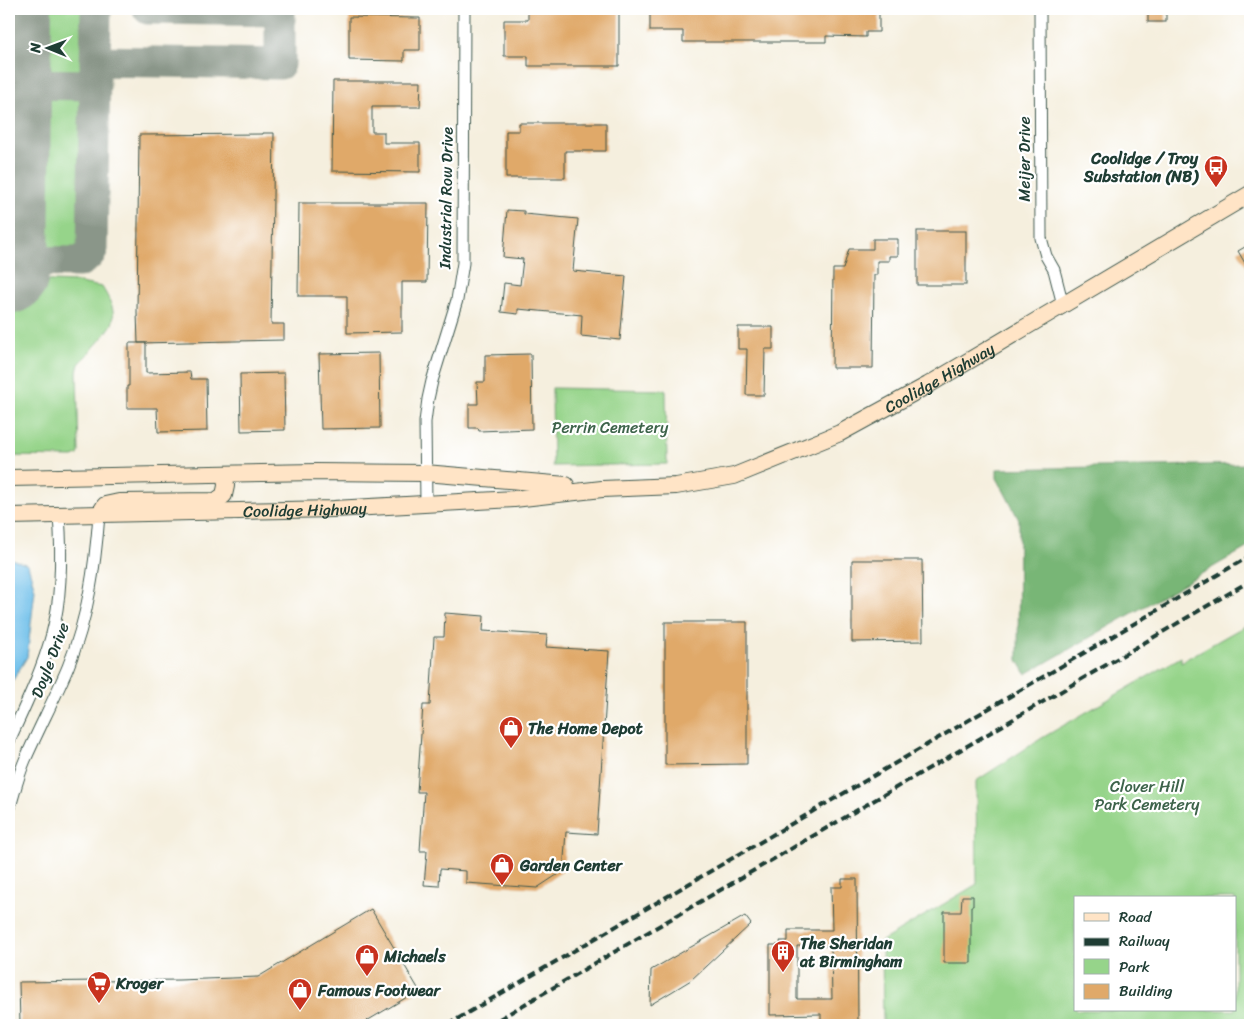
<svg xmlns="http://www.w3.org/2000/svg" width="1259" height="1034" viewBox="0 0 1259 1034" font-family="Sriracha,sans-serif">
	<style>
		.green { fill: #96d48a; stroke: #5a885f; fill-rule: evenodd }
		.forest { fill: #78b676; stroke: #4c7a55 }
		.water { fill: #6ebfea; stroke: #467e8f }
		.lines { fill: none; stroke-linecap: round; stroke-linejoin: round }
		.taxiway { stroke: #8a9689; stroke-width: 31 }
		.runway { stroke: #8a9689; stroke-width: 80 }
		.building { fill: #e0a969; fill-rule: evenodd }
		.minor-casing { stroke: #3f584e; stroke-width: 13 }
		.secondary-casing { stroke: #3f584e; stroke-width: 18 }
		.minor { stroke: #fff; stroke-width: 11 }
		.secondary { stroke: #ffe4c6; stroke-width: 16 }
		.rail { stroke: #1f3d34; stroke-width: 4; stroke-dasharray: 8 4; stroke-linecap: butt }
		.labels { text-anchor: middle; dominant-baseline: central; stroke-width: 4.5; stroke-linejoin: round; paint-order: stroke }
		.poi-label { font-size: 16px; font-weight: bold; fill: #1f3d34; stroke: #fff; text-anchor: start }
		.street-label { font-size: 16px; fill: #1f3d34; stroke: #fff }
		.park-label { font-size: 16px; fill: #3d634a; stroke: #fff }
	</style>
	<rect width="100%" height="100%" fill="#fff"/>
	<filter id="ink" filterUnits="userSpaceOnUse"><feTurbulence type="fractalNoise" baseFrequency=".02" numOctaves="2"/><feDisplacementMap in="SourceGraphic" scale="10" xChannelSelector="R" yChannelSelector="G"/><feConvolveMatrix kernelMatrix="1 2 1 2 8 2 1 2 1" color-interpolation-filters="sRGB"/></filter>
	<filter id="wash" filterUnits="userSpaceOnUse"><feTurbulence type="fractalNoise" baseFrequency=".0096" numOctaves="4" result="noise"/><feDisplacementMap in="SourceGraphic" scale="20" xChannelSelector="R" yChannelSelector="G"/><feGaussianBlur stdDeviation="1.12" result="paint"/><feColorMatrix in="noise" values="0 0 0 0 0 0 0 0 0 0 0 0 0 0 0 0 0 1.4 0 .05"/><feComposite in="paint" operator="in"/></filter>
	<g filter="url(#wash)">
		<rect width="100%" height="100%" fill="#f5efde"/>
		<g class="green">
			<polygon points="29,9 89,9 89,43 83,74 52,78 28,72"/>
			<polygon points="52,91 83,97 88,128 87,221 82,250 54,254 28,251 26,249 27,95"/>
			<path d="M9 279 75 282 102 287C108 297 117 311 112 324 109 331 86 356 79 364L77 372 79 452 78 455 73 457 9 456Z"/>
			<polygon points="552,388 666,390 667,464 553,466"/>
			<path d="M1250 623V1025H883L882 941 977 884 976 781 1042 738 1181 657V662ZM1075 898H1235V1010H1075Z"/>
		</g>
		<polygon class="forest" points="1250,464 1250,546 1026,674 1018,660 1019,520 997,478 997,469"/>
		<polygon class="water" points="11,559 28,565 35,590 27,657 13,680 9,684 9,560"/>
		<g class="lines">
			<g class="taxiway">
				<polyline points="95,61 280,64 280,11 148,9"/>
				<polyline points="11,84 95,85"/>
				<polyline points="9,261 79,262 87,257 92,251 96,9"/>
			</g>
			<polyline class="runway" points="9,274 12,9"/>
		</g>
		<g id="blocks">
			<g class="building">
				<polygon points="528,9 619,9 619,66 528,66 528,56 504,56 504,20 528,20"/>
				<polygon points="650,9 879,9 879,32 866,32 866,37 826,36 826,42 683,42 683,31 650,31"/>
				<rect x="1148" y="9" width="18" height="13"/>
				<polygon points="349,17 420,18 420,50 404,50 404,61 349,60"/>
				<polygon points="333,81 421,81 420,107 372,107 372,132 384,132 384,143 420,143 420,172 332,171"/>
				<polygon points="519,123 606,123 606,151 565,151 565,178 506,178 506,131 519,131"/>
				<polygon points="263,133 274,133 271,324 284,324 284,340 138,343 137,313 139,135 263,134"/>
				<polygon points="299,203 428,203 427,282 402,282 402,332 347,333 347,296 298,296"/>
				<polygon points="507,210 524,211 524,214 578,219 573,271 626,276 620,340 581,336 582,315 518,309 518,314 501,312 504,283 520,285 523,259 503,257"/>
				<rect x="917" y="231" width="49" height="54"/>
				<polygon points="873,239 898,239 898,256 889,256 889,261 877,261 877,275 874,275 873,368 832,368 833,269 843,269 849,249 873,249"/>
				<polygon points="1250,244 1250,272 1238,251"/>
				<polygon points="738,327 773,327 773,349 765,349 764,395 746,395 747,349 738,349"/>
				<polygon points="129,343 146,343 146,373 190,372 191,379 206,379 207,431 158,432 157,408 127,408 127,386 129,386"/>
				<polygon points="379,353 380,428 321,429 319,354"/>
				<polygon points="531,354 532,429 479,431 478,428 469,428 469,404 478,404 477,382 485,382 485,355"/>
				<polygon points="284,373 285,430 241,431 240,374"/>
				<polygon points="852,560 922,560 923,641 852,642"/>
				<polygon points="445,613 484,616 483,631 547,635 546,647 609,651 597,834 566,832 563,871 537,888 466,883 466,871 440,869 439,886 424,885 427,851 420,851 424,792 417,792 423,705 430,705 434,637 444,637"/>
				<polygon points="665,622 747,622 747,764 665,765"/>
				<path d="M842 879H857L858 1023H844V1025H821V1014L770 1015V945H781L780 941H788V930H832L831 887H842ZM797 946H831L832 999H797Z"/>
				<polygon points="962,896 973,896 973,906 971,906 971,963 944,963 944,912 961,912"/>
				<polygon points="371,909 419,990 360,1025 20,1025 19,982 179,980 258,977"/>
				<polygon points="745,916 751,924 691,980 650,1005 651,970"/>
			</g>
		</g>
	</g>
	<g filter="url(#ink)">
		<use href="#blocks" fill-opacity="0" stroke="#3f584e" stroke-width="1"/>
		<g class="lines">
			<g class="minor-casing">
				<g id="minor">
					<polyline points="1040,9 1041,238 1046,256 1054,270 1063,305"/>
					<polyline points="426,503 425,422 428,399 432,381 457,300 463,263 464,9"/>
					<path d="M9 741C25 706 42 671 52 634 62 596 62 555 59 515"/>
					<path d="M9 810C14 794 18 776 25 760 39 728 55 698 68 667 88 618 95 567 99 515"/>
				</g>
			</g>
			<g class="secondary-casing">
				<g id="secondary">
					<polyline points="9,478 316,472 425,473 566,485"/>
					<polyline points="100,513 105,505 119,502 216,501 224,495 226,486 225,474"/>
					<path id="s1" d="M9 516 334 509 514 499 602 489 676 486 734 476 840 433 928 385 1250 194"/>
				</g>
			</g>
			<use href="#minor" class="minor"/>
			<use href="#secondary" class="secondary"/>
			<g class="rail">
				<polyline points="447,1025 1250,556"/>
				<polyline points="489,1025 1250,581"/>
			</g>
		</g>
	</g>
	<defs>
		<g id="bus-pin" transform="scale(1.25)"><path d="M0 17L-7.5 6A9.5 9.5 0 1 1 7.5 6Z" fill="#c8321e" stroke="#fff"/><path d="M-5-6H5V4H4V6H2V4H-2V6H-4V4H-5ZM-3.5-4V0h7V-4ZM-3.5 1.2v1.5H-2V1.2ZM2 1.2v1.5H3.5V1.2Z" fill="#fff"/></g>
		<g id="shop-pin" transform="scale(1.25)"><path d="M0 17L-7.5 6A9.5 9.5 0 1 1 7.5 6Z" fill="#c8321e" stroke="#fff"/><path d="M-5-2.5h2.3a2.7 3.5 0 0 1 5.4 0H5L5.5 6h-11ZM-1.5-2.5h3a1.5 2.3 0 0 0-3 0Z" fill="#fff"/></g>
		<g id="building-pin" transform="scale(1.25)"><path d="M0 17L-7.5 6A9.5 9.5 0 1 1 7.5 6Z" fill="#c8321e" stroke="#fff"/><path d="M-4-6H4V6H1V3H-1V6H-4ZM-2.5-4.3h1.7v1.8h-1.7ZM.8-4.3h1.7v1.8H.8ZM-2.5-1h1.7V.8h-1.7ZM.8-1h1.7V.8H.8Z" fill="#fff"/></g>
		<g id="supermarket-pin" transform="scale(1.25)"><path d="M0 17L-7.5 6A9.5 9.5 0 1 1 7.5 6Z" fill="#c8321e" stroke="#fff"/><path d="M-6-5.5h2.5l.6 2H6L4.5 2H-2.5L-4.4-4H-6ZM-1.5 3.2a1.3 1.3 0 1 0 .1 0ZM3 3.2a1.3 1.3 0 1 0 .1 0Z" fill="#fff"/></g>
	</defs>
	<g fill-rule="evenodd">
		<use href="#bus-pin" x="1216" y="167"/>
		<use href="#shop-pin" x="511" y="728"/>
		<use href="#shop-pin" x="502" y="865"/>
		<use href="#building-pin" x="783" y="952"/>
		<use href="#shop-pin" x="367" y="956"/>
		<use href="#supermarket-pin" x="99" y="983"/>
		<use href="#shop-pin" x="300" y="990"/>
	</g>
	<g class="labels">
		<g class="poi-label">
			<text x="1198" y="158" text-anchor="end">Coolidge / Troy<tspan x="1198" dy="18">Substation (NB)</tspan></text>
			<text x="528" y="728">The Home Depot</text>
			<text x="520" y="865">Garden Center</text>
			<text x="800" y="943">The Sheridan<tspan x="800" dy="18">at Birmingham</tspan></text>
			<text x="384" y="956">Michaels</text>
			<text x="116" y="983">Kroger</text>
			<text x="318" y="990">Famous Footwear</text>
		</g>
		<g class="street-label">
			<text transform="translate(1024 159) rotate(-90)">Meijer Drive</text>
			<text transform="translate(446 198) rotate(-89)">Industrial Row Drive</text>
			<text stroke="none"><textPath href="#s1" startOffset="955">Coolidge Highway</textPath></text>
			<text stroke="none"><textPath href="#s1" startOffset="296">Coolidge Highway</textPath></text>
			<text transform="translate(50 660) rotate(-69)">Doyle Drive</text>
		</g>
		<g class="park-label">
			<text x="610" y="427">Perrin Cemetery</text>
			<text x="1147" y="786">Clover Hill<tspan x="1147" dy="18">Park Cemetery</tspan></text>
		</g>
	</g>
	<rect width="1259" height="1034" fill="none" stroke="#fff" stroke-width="30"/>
	<rect x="1074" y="896" width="162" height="115" fill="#ffffff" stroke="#a5b1ae"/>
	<rect x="1084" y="913" width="25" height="8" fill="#ffe4c6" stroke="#a5b1ae"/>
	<text x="1119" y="922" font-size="15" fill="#1f3d34">Road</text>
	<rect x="1084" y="938" width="25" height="8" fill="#1f3d34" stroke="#a5b1ae"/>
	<text x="1119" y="946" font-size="15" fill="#1f3d34">Railway</text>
	<rect x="1084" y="959" width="25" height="15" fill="#96d48a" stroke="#a5b1ae"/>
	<text x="1119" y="972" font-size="15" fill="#1f3d34">Park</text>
	<rect x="1084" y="984" width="25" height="15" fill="#e0a969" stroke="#a5b1ae"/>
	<text x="1119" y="996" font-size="15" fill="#1f3d34">Building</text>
	<g transform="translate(48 48) rotate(271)" stroke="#ffffff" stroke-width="4" paint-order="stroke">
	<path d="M0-4L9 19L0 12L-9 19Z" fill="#1f3d34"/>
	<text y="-8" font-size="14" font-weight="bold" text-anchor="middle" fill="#1f3d34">N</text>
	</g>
</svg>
